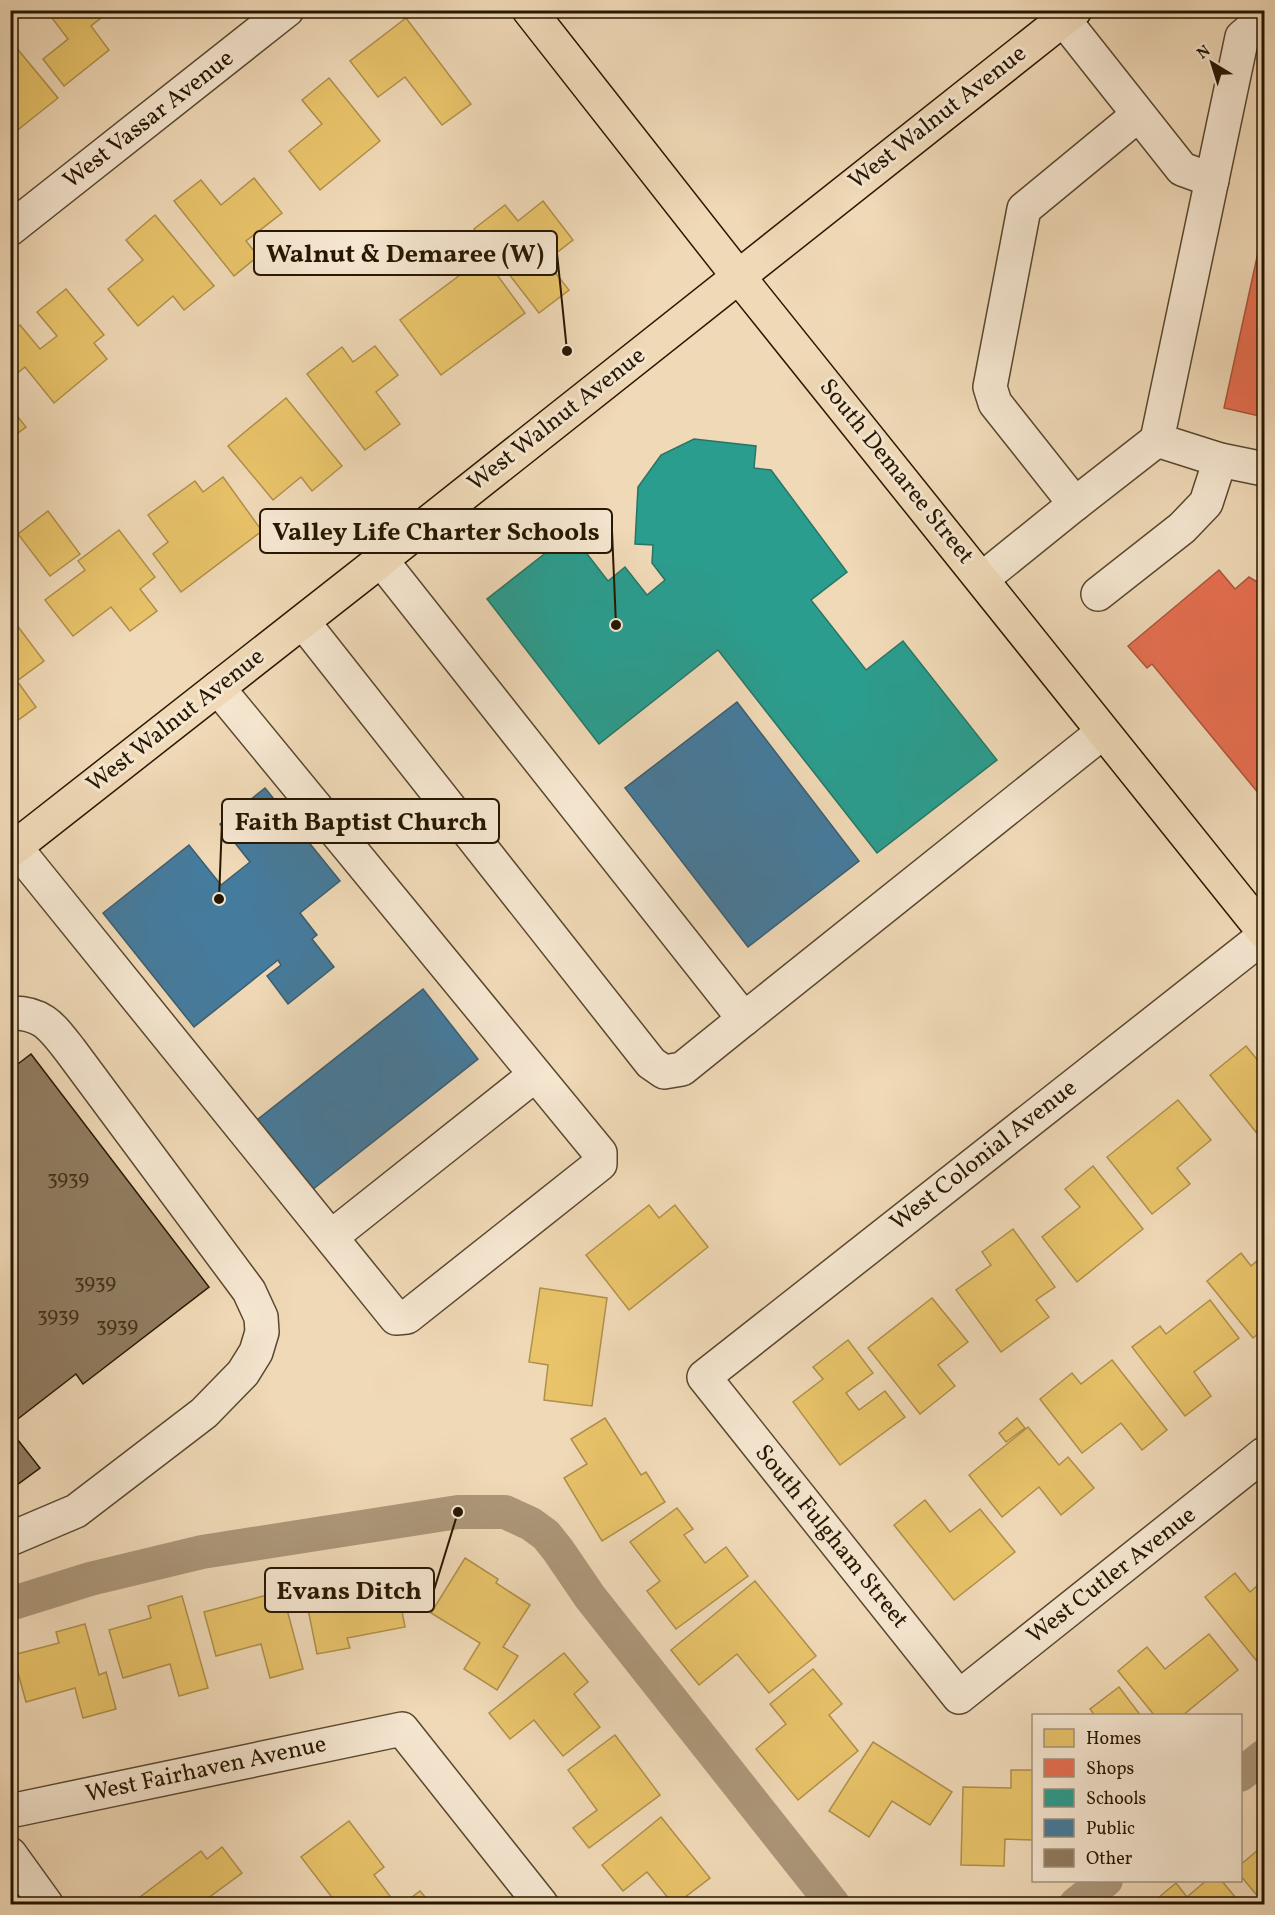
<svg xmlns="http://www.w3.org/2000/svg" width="1275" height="1915" viewBox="0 0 1275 1915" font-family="Vollkorn,serif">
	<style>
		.homes { fill: #e9c46a; stroke: #af904a; stroke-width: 1.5 }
		.shops { fill: #e76f51; stroke: #ad5539; stroke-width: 1.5 }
		.schools { fill: #2a9d8f; stroke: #297564; stroke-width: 1.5 }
		.public { fill: #457b9d; stroke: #3c5d6e; stroke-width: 1.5 }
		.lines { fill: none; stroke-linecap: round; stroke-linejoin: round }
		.canal { stroke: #ac9779; stroke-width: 34 }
		.building { fill: #907c60; stroke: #271701; stroke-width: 1.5 }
		.minor-casing { stroke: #59482e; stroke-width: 36 }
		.major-casing { stroke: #271701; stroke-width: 36 }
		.minor { stroke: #f5e6d0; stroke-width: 33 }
		.major { stroke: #f0d9b7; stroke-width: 33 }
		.labels { text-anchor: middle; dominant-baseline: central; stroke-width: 6; stroke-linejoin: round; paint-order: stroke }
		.number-label { font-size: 21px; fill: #413019 }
		.street-label { font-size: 24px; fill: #271701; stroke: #f5e6d0 }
		.leader { fill: none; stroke: #271701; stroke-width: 2 }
		.callout-dot { fill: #271701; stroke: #f5e6d0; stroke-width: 2 }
		.callout { fill: #f5e6d0; stroke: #271701; stroke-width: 2 }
		.callout-label { font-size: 26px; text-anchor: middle; font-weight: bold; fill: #271701 }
	</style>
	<rect width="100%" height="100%" fill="#f0d9b7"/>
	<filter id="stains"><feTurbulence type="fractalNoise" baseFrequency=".00333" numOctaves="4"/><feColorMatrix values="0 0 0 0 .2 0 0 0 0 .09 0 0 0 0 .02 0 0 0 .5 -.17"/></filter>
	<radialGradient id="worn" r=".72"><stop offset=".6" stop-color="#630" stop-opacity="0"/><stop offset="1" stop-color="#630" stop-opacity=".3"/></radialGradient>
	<g class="homes">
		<polygon points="63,10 111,10 91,26 109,50 64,86 43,59 68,39 52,18"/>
		<polygon points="406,18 471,104 442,125 405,77 378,97 350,61"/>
		<polygon points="10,40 58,98 10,136"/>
		<polygon points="329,78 380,141 320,190 289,151 322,124 302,100"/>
		<polygon points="254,178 282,213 246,241 258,256 234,276 174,201 201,180 221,205"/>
		<polygon points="543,201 573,240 546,261 569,290 539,313 474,229 505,205 518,221"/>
		<polygon points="155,215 214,286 184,310 173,296 138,326 108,289 143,260 126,240"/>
		<polygon points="484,257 525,313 441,375 400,320"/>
		<polygon points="66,289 104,335 94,343 107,359 54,403 25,367 15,375 10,370 10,333 20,325 40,349 57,336 37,312"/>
		<polygon points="375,346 398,375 376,392 400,424 365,450 307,374 342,347 353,362"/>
		<polygon points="286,398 342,466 312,491 301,477 273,500 228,446"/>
		<polygon points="10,407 26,427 10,439"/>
		<polygon points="223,477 262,531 181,592 153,554 168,542 148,515 195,481 203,492"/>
		<polygon points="48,511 80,554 50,576 18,534"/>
		<polygon points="119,530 155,577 140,589 157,611 130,631 111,607 73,636 45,600 85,570 78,561"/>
		<polygon points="10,616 44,661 17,681 36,707 10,726"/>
		<polygon points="1246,1046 1264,1068 1264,1142 1210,1075"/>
		<polygon points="1178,1100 1211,1140 1177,1168 1190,1184 1152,1214 1107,1157"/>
		<polygon points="1093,1166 1143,1229 1077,1282 1042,1237 1080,1207 1065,1189"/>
		<polygon points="649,1205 659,1218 675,1205 708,1247 629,1310 586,1255"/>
		<polygon points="1013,1229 1055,1287 1036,1300 1049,1317 1001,1352 956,1290 991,1265 982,1252"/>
		<polygon points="1241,1253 1251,1266 1264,1255 1264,1329 1253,1338 1207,1281"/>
		<polygon points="540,1288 607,1298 592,1406 544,1400 548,1365 529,1362"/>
		<polygon points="932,1298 968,1342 938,1365 955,1386 920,1414 868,1348"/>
		<polygon points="1210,1300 1239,1338 1194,1372 1211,1396 1185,1416 1132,1347 1160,1326 1166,1334"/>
		<polygon points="848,1340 873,1373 846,1393 859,1410 885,1391 905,1417 840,1465 793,1402 823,1379 813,1367"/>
		<polygon points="1112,1360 1167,1430 1142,1450 1121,1423 1082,1453 1040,1399 1072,1373 1081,1384"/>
		<polygon points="605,1418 641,1475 646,1472 665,1502 602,1541 564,1478 587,1464 571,1439"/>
		<polygon points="1017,1418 1025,1428 1006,1442 999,1433"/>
		<polygon points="1028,1427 1059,1465 1068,1457 1094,1488 1061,1515 1039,1487 1002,1517 969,1475"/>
		<polygon points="925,1500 950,1532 980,1509 1015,1552 954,1600 894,1525"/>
		<polygon points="677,1508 693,1529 684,1535 705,1563 726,1547 748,1576 676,1629 647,1591 660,1581 630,1542"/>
		<polygon points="465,1558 498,1579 496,1583 530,1605 503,1647 518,1656 497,1690 464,1669 480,1643 431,1613"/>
		<polygon points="1235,1573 1250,1592 1264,1580 1264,1670 1205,1597"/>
		<polygon points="395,1575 405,1627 347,1638 350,1648 317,1654 303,1584 344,1576 346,1585"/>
		<polygon points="755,1581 816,1656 769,1693 737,1654 699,1685 671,1650"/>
		<polygon points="282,1591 303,1669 270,1678 261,1644 216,1656 204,1612"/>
		<polygon points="182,1596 208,1688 179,1696 170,1664 123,1678 109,1630 151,1618 148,1606"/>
		<polygon points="85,1624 99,1675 106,1672 116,1709 83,1718 75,1688 26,1702 13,1655 59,1643 56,1632"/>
		<polygon points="1209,1634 1238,1670 1182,1716 1155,1716 1118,1671 1147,1647 1165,1669"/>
		<polygon points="564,1653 588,1682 574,1694 600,1727 563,1756 534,1720 510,1739 489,1713"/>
		<polygon points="813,1669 842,1704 829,1715 858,1751 798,1800 756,1749 786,1724 770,1704"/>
		<polygon points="1119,1687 1141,1716 1095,1716 1090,1709"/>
		<polygon points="615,1735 660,1795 589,1848 573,1828 597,1810 568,1770"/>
		<polygon points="873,1742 952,1792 930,1825 892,1801 869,1837 829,1811"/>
		<polygon points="1011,1770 1034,1770 1034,1840 1005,1839 1004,1866 961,1865 963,1787 1011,1788"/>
		<polygon points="661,1817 710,1878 676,1904 673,1904 647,1872 623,1891 602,1865"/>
		<polygon points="349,1821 384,1867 374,1875 393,1900 388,1904 351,1904 349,1902 346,1904 337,1904 301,1857"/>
		<polygon points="1264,1845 1264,1904 1240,1875 1240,1865"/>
		<polygon points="222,1847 242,1873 200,1904 132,1903 201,1851 207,1859"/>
		<polygon points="1207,1880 1221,1880 1241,1904 1154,1904 1152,1903 1176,1883 1187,1897"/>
		<polygon points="420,1891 431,1904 403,1904"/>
	</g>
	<g class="shops">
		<polygon points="1264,225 1264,417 1224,408"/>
		<polygon points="1219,570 1235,589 1249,577 1264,586 1264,800 1152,664 1147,668 1128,646"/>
	</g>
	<polygon class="schools" points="694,439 756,446 754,468 771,470 847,572 811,600 866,670 903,641 997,760 877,853 718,650 599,744 487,599 571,533 608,581 625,567 647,595 665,580 652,563 653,545 635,544 638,487 661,455"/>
	<g class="public">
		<polygon points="737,702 859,861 748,947 625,788"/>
		<polygon points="265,788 340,881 300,913 317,935 312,939 334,967 288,1004 267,976 281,965 278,960 194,1027 103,913 189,845 221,885 250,862 220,824"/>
		<polygon points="423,989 478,1059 312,1190 257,1120"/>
	</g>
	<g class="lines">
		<g class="canal">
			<polyline points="10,1604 90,1579 202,1552 458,1512 505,1512 531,1524 546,1535 558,1550 590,1597 833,1904"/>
			<polyline points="1240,1775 1264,1756"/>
			<polyline points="1076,1904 1106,1880"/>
		</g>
	</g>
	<g class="building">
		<polygon points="31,1054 209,1287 83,1384 76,1374 10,1425 10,1070"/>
		<polygon points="10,1430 40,1468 10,1490"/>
	</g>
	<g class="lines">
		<g class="minor-casing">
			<g id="minor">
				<polyline points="1264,18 1242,37 1157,440 1220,460 1264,469"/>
				<polyline points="1064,20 1182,169 1212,180"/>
				<polyline points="1138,115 1024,209 990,387 995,403 1075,504 1157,440"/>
				<polyline points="10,229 287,10"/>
				<polyline points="982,579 1075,504"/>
				<polyline points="1098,594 1182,528 1206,503 1220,460"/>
				<polyline points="303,622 651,1063 664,1072 682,1069 744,1019 381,560"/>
				<polyline points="15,847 396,1318 407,1317 600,1164 600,1153 218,688"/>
				<polyline points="1264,936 704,1377 959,1697 1264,1454"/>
				<path d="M10 1013C42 1012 52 1027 70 1050L249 1291 261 1317 262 1332 256 1352 243 1373 204 1413 76 1511 10 1539"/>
				<polyline points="744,1019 1103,732"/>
				<polyline points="331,1237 535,1075"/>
				<polyline points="10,1811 402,1729 541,1904"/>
				<polyline points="10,1854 46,1904"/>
			</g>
		</g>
		<g class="major-casing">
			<g id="major">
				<polyline points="529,10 738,276 1264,932"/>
				<polyline points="10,851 381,560 1075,10"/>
			</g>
		</g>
		<use href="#minor" class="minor"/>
		<use href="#major" class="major"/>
	</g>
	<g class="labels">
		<g class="number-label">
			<text x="68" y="1178">3939</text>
			<text x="95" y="1282">3939</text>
			<text x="58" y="1315">3939</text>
			<text x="117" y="1325">3939</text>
		</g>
		<g class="street-label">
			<text transform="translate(938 118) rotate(-38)">West Walnut Avenue</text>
			<text transform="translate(149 120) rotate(-38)">West Vassar Avenue</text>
			<text transform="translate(557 420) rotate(-38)">West Walnut Avenue</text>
			<text transform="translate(896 472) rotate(51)">South Demaree Street</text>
			<text transform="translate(176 721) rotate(-38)">West Walnut Avenue</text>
			<text transform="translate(984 1156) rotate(-38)">West Colonial Avenue</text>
			<text transform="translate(831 1537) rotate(51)">South Fulgham Street</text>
			<text transform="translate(1112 1576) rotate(-38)">West Cutler Avenue</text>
			<text transform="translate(206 1770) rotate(-12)">West Fairhaven Avenue</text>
		</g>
	</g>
	<path class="leader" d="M567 351L557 253M616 625L612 531M219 899L222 821M458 1512L434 1590"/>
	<g class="callout-dot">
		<circle cx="567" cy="351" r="6"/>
		<circle cx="616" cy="625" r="6"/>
		<circle cx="219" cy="899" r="6"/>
		<circle cx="458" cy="1512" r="6"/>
	</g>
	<g class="callout">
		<rect x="254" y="231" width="303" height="44" rx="6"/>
		<rect x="260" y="509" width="352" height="44" rx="6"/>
		<rect x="222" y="799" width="277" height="44" rx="6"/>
		<rect x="265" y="1568" width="169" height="44" rx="6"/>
	</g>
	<g class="callout-label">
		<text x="405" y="262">Walnut &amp; Demaree (W)</text>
		<text x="436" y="540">Valley Life Charter Schools</text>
		<text x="361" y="830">Faith Baptist Church</text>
		<text x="349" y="1599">Evans Ditch</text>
	</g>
	<rect width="1275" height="1915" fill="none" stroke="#f0d9b7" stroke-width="36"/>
	<rect x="12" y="12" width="1251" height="1891" fill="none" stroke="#271701" stroke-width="3"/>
	<rect x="18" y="18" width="1239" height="1879" fill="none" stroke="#271701" stroke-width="1.5"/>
	<rect x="1032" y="1714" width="210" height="168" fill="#f5e6d0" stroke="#a3937d" stroke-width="1.5"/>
	<rect x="1044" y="1729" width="30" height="18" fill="#e9c46a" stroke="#a3937d" stroke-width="1.5"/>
	<text x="1086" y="1744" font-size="18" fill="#271701">Homes</text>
	<rect x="1044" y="1759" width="30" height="18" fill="#e76f51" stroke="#a3937d" stroke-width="1.5"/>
	<text x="1086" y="1774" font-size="18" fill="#271701">Shops</text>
	<rect x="1044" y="1789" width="30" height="18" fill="#2a9d8f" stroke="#a3937d" stroke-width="1.5"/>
	<text x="1086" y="1804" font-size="18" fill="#271701">Schools</text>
	<rect x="1044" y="1819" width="30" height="18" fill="#457b9d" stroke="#a3937d" stroke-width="1.5"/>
	<text x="1086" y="1834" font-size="18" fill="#271701">Public</text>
	<rect x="1044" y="1849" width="30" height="18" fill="#907c60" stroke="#a3937d" stroke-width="1.5"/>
	<text x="1086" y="1864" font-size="18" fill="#271701">Other</text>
	<g transform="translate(1212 63) rotate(322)" stroke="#f5e6d0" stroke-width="4.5" paint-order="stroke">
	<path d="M0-4.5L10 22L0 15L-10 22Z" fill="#271701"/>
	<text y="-9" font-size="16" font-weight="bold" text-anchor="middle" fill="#271701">N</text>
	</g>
	<rect width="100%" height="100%" filter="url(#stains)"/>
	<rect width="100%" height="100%" fill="url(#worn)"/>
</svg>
